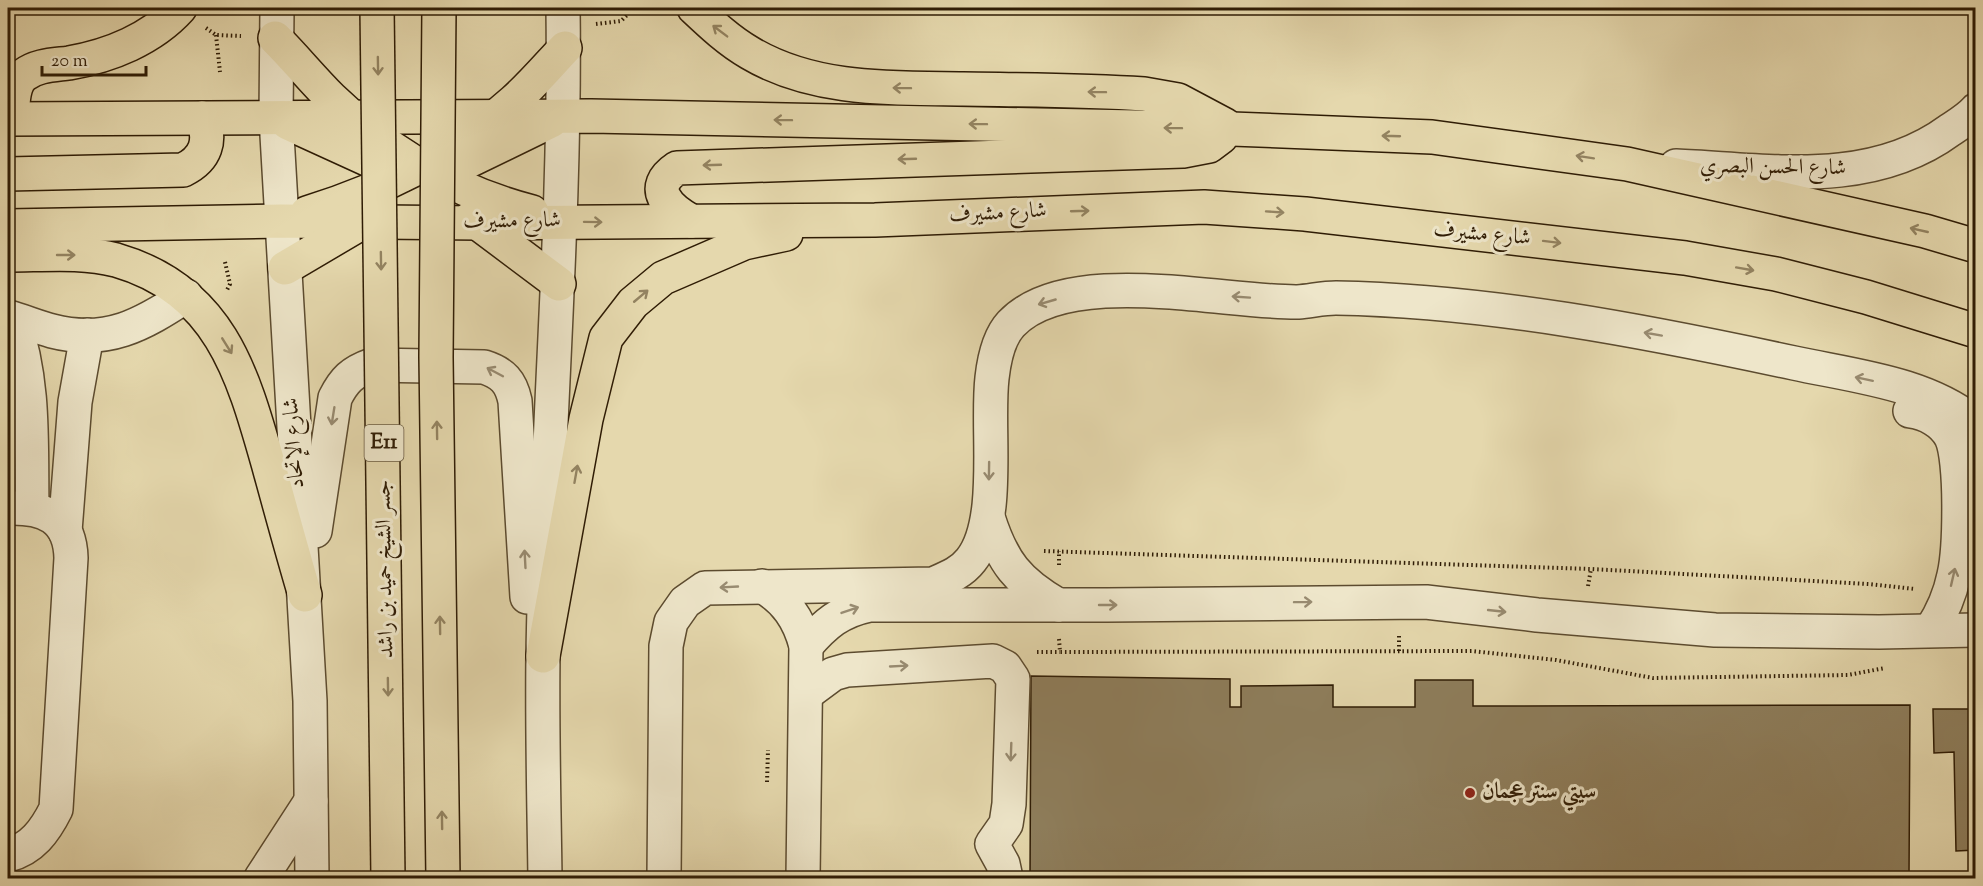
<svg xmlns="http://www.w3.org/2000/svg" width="1983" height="886" viewBox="0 0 1983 886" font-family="'Sorts Mill Goudy',Amiri,serif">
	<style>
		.building { fill: #8e7e5c; stroke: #2f1c05; stroke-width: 1.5 }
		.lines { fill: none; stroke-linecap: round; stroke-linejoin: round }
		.minor-casing { stroke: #5c4b2f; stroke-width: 36 }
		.major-casing { stroke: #2f1c05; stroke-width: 36 }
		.path { stroke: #2f1c05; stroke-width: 4; stroke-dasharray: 1.5 3; stroke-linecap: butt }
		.minor { stroke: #eee6ca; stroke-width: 33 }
		.major { stroke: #e5d8ad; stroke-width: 33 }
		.highway-bridge-casing { stroke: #2f1c05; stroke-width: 36; stroke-linecap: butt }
		.highway-bridge { stroke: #e5d8ad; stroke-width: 33 }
		.oneway { stroke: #938361 }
		.oneway2 { stroke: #988b71 }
		.poi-dot { fill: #8f2418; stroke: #eee6ca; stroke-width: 2 }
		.labels { text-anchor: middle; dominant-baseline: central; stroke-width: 6; stroke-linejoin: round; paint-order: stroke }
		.shield { fill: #eee6ca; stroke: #685940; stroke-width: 1.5 }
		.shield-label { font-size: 21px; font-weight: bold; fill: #2f1c05 }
		.street-label { font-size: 22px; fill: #2f1c05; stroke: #eee6ca }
		.poi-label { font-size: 22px; font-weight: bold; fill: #2f1c05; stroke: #eee6ca; text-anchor: start }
	</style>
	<rect width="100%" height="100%" fill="#e5d8ad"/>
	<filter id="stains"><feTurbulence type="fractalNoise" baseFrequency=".00333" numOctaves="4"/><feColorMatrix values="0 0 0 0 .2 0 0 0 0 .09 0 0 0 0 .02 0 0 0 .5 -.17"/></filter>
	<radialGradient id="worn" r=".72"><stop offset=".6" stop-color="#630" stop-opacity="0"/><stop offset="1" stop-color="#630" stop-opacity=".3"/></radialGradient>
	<g class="building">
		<polygon points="1031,676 1230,679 1230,707 1241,707 1241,686 1333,685 1333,707 1415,707 1415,680 1473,680 1473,706 1910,705 1909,878 1030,878"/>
		<polygon points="1933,709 1976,709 1976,850 1956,851 1954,752 1934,753"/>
	</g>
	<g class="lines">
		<g class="minor-casing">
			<g id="minor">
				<polyline points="277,8 276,118 310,701 312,878"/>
				<path d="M1676 166C1769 170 1870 189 1950 130 1959 124 1969 118 1976 110"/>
				<path d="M8 317C23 321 37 327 52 331 107 345 142 325 186 296"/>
				<path d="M13 319C35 380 31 444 32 509"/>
				<path d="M1910 411C1926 413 1943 422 1951 437 1962 459 1960 549 1954 575 1950 595 1942 613 1931 630"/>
				<path d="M8 508C44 507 70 517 71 558L56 809C45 831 32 849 8 855"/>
				<path d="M988 517C1002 562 1018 582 1058 605"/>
				<polyline points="65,531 75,402 87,335"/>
				<path d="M315 531 335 398C344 380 352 372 372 365L484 367C503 373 511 382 515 401L527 597"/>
				<path d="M762 586C786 600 799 619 806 646L803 878"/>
				<path d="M806 646C825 624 840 611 869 605H1107L1426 602 1537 615 1715 630 1879 632 1976 630"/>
				<polyline points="806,694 833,674 847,670 993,661 1005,667 1013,679 1009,804 1006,824 992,844 1003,864 1006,878"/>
				<polyline points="261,878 311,801"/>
				<path d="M545 878C544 804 542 730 543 656 546 440 566 224 563 8"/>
				<path d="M664 878 666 646 671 622 685 602 705 588 933 584C947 578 961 573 971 560 1002 521 986 428 992 378 994 360 998 338 1011 324 1068 264 1223 303 1298 302 1311 301 1323 298 1336 298 1490 301 1645 331 1794 363 1854 376 1927 383 1976 424"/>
			</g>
		</g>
		<g class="major-casing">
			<g id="major">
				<path d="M694 8C711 24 729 41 750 53 814 91 891 88 963 89 1023 90 1084 90 1144 94L1178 100 1225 125"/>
				<path d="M275 38C294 57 312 79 331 98 388 153 455 192 532 212"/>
				<polyline points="8,119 591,116 1232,129 1432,137 1627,164 1925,231 1976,246"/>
				<path d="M12 119C13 105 12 84 24 75 37 65 54 65 69 63 110 56 152 39 180 8"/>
				<polyline points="288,123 402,175"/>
				<polyline points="446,172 551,121"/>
				<path d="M8 174 183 170C206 159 212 140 202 118"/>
				<path d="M307 213C381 190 456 154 514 101 532 85 548 66 565 48"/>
				<polyline points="471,218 559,284"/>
				<path d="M691 221C668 208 647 188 677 168L1183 151 1209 146 1221 137"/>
				<polyline points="8,226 282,221 479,223 875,220 1204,207 1305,214 1685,258 1776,274 1866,297 1976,331"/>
				<path d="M8 255C43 255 82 251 116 260 219 290 242 371 268 463 280 507 292 551 305 595"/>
				<polyline points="285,268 363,222"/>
				<polyline points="543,656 586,419 606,338 633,303 663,278 744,243 786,234"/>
			</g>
		</g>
		<g class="path">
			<polyline points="596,24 621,21 634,8"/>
			<polyline points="206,28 216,35 241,36"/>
			<polyline points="216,35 220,72"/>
			<polyline points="225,262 230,284 227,290"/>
			<polyline points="1044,551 1591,569 1869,584 1915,589"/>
			<polyline points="1059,565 1059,551"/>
			<polyline points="1588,586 1591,569"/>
			<polyline points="1059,639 1060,652 1472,651 1556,660 1653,678 1848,675 1885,668"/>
			<polyline points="1399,651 1399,636"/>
			<polyline points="1037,652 1060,652"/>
			<polyline points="767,782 768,750"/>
		</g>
		<use href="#minor" class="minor"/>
		<use href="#major" class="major"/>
		<g class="highway-bridge-casing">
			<g id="highway-bridge">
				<polyline points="377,8 388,878"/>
				<polyline points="439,8 436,357 443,878"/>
			</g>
		</g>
		<use href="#highway-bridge" class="highway-bridge"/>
	</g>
	<defs><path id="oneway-shaft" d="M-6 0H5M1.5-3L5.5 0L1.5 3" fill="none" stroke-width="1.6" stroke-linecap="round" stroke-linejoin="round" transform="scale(1.5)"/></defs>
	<g class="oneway">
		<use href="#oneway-shaft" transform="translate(720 31) rotate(-143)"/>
		<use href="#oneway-shaft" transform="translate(378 66) rotate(89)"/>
		<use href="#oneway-shaft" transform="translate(902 88) rotate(-179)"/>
		<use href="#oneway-shaft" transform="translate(1097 92) rotate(-179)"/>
		<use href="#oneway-shaft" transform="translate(783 120) rotate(-179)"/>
		<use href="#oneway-shaft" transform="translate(978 124) rotate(-179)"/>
		<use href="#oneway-shaft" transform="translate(1173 128) rotate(-179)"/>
		<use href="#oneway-shaft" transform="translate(1391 136) rotate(-178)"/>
		<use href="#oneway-shaft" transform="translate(1585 157) rotate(-171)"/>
		<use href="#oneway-shaft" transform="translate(907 159) rotate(178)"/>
		<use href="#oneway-shaft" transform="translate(712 165) rotate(178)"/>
		<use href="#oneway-shaft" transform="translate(1080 211) rotate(-2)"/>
		<use href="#oneway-shaft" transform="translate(1275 212) rotate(4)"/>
		<use href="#oneway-shaft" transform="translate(593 222) rotate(1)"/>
		<use href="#oneway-shaft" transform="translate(1919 230) rotate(-167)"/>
		<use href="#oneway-shaft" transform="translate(1552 242) rotate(7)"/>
		<use href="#oneway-shaft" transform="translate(66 255)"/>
		<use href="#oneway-shaft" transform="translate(381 261) rotate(89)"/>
		<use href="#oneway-shaft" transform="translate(1745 269) rotate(10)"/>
		<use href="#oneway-shaft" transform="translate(641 296) rotate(-40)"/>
		<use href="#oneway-shaft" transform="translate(227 346) rotate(58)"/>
		<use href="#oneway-shaft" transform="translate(437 430) rotate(-91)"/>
		<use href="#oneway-shaft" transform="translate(576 474) rotate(-80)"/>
		<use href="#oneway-shaft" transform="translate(440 625) rotate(-91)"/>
		<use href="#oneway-shaft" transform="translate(388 687) rotate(89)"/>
		<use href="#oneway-shaft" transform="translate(442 820) rotate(-91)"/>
	</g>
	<g class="oneway2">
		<use href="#oneway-shaft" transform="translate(1241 297) rotate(-176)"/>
		<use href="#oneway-shaft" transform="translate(1047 302) rotate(164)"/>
		<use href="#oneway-shaft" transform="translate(1653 334) rotate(-170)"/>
		<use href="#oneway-shaft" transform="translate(495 372) rotate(-152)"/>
		<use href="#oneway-shaft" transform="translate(1864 379) rotate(-168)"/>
		<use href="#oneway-shaft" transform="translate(333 416) rotate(99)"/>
		<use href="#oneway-shaft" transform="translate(989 471) rotate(91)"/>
		<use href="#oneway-shaft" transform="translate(525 559) rotate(-93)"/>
		<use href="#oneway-shaft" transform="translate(1953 577) rotate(-77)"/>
		<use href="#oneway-shaft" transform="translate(729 587) rotate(177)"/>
		<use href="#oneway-shaft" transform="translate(1303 602) rotate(-1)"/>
		<use href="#oneway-shaft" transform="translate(1108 605)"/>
		<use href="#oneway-shaft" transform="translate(850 610) rotate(-19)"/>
		<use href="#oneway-shaft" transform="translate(1497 611) rotate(6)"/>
		<use href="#oneway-shaft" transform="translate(899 666) rotate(-3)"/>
		<use href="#oneway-shaft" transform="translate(1011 752) rotate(92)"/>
	</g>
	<circle class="poi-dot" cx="1470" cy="793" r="6"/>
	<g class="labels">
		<rect class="shield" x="364.5" y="425" width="39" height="36" rx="4.5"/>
		<g class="shield-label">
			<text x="384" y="443">E11</text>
		</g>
		<g class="street-label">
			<text transform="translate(1773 168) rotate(1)">شارع الحسن البصري</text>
			<text transform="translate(998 214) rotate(-3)">شارع مشيرف</text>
			<text transform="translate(512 222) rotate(-1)">شارع مشيرف</text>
			<text transform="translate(1482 235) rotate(5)">شارع مشيرف</text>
			<text transform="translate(295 443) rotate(-94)">شارع الإتحاد</text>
			<text transform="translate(386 569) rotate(-91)">جسر الشيخ حميد بن راشد</text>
		</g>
		<g class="poi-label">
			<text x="1482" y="793">سيتي سنتر عجمان</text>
		</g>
	</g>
	<rect width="1983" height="886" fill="none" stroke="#e5d8ad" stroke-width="30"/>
	<rect x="9" y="9" width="1965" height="868" fill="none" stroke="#2f1c05" stroke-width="3"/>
	<rect x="15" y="15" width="1953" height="856" fill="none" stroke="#2f1c05" stroke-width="1.5"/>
	<path d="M42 66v9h104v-9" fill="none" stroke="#2f1c05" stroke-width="3"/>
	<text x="51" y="66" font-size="18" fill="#2f1c05" stroke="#eee6ca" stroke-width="4.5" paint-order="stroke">20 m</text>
	<rect width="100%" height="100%" filter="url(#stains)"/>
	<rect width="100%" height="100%" fill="url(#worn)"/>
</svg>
